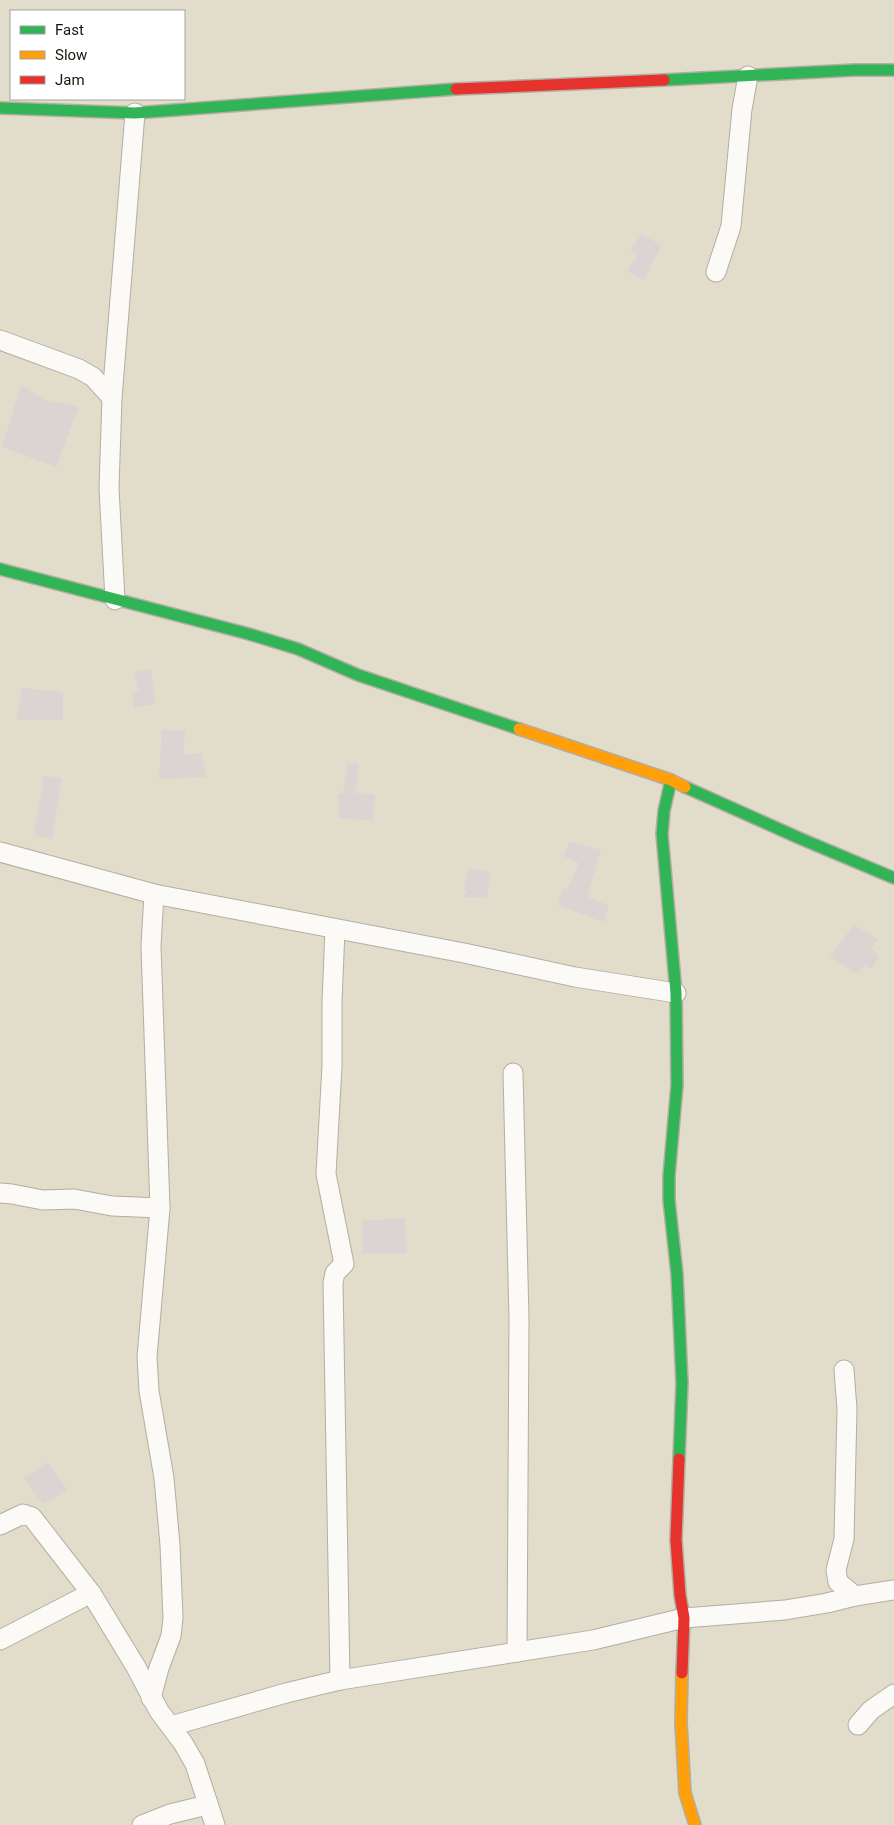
<svg xmlns="http://www.w3.org/2000/svg" width="894" height="1825" viewBox="0 0 894 1825" font-family="Roboto,sans-serif">
	<style>
		.building { fill: #dad5d3 }
		.lines { fill: none; stroke-linecap: round; stroke-linejoin: round }
		.street-casing { stroke: #b3aea1; stroke-width: 21 }
		.fast-casing { stroke: #b3aea1; stroke-width: 14 }
		.slow-casing { stroke: #b3aea1; stroke-width: 14 }
		.jam-casing { stroke: #b3aea1; stroke-width: 14 }
		.street { stroke: #fbfaf7; stroke-width: 19 }
		.fast { stroke: #30b455; stroke-width: 11 }
		.slow { stroke: #ff9f0a; stroke-width: 11 }
		.jam { stroke: #e5322d; stroke-width: 11 }
	</style>
	<rect width="100%" height="100%" fill="#e2dccb"/>
	<g class="building">
		<polygon points="642,234 662,246 649,268 651,269 644,280 627,271 638,255 630,250"/>
		<polygon points="21,385 46,401 79,406 56,467 2,447"/>
		<polygon points="151,669 156,704 134,708 132,691 139,691 134,672"/>
		<polygon points="22,688 63,692 63,720 16,720"/>
		<polygon points="162,730 185,730 183,755 202,753 206,777 159,779"/>
		<polygon points="347,763 359,764 355,793 375,795 373,821 338,818 338,794 343,794"/>
		<polygon points="44,776 62,778 52,839 34,835"/>
		<polygon points="570,842 601,850 587,897 609,905 603,922 558,905 563,889 567,890 579,863 563,856"/>
		<polygon points="469,869 491,872 487,898 463,897 467,890 463,890"/>
		<polygon points="854,925 878,939 871,948 879,957 871,969 864,965 857,974 830,956"/>
		<polygon points="405,1218 407,1253 362,1254 362,1221"/>
		<polygon points="48,1462 67,1490 43,1504 24,1478"/>
	</g>
	<g class="lines">
		<g class="street-casing">
			<g id="street">
				<polyline points="716,272 731,226 742,109 748,76"/>
				<polyline points="0,340 79,369 93,377 112,398"/>
				<polyline points="115,600 109,488 112,398 135,113"/>
				<polyline points="0,852 154,894 464,953 575,977 676,993"/>
				<polyline points="335,929 332,1002 332,1066 326,1174 344,1264 335,1273 333,1283 340,1680"/>
				<polyline points="513,1073 519,1319 517,1652"/>
				<polyline points="0,1193 12,1194 43,1200 74,1199 112,1206 160,1208"/>
				<polyline points="844,1370 847,1409 844,1539 836,1570 838,1582 855,1596"/>
				<polyline points="0,1525 23,1514 32,1517 91,1593 136,1667 159,1711 183,1743 195,1764 215,1825"/>
				<polyline points="0,1640 91,1593"/>
				<polyline points="151,1698 159,1668 171,1636 173,1618 170,1545 164,1478 149,1391 147,1357 160,1208 151,946 154,894"/>
				<polyline points="858,1725 871,1710 894,1694"/>
				<polyline points="171,1726 286,1693 340,1680 593,1640 684,1618 785,1610 827,1603 855,1596 894,1590"/>
				<polyline points="142,1825 170,1814 207,1805"/>
			</g>
		</g>
		<g class="fast-casing">
			<g id="fast">
				<polyline points="664,80 855,70 894,70"/>
				<polyline points="0,108 135,113 456,89"/>
				<polyline points="0,569 249,634 298,649 358,675 519,729"/>
				<polyline points="671,780 664,811 662,834 676,993 677,1085 669,1176 669,1200 677,1274 682,1383 679,1459"/>
				<polyline points="685,787 799,838 894,878"/>
			</g>
		</g>
		<g class="slow-casing">
			<g id="slow">
				<polyline points="519,729 671,780 685,787"/>
				<polyline points="682,1673 681,1723 685,1793 695,1825"/>
			</g>
		</g>
		<g class="jam-casing">
			<g id="jam">
				<polyline points="456,89 664,80"/>
				<polyline points="679,1459 676,1540 680,1595 684,1618 682,1673"/>
			</g>
		</g>
		<use href="#street" class="street"/>
		<use href="#fast" class="fast"/>
		<use href="#slow" class="slow"/>
		<use href="#jam" class="jam"/>
	</g>
	<rect x="10" y="10" width="175" height="90" fill="#ffffff" stroke="#a3a29d"/>
	<rect x="20" y="26" width="25" height="8" fill="#30b455" stroke="#a3a29d"/>
	<text x="55" y="35" font-size="15" fill="#19160b">Fast</text>
	<rect x="20" y="51" width="25" height="8" fill="#ff9f0a" stroke="#a3a29d"/>
	<text x="55" y="60" font-size="15" fill="#19160b">Slow</text>
	<rect x="20" y="76" width="25" height="8" fill="#e5322d" stroke="#a3a29d"/>
	<text x="55" y="85" font-size="15" fill="#19160b">Jam</text>
</svg>
